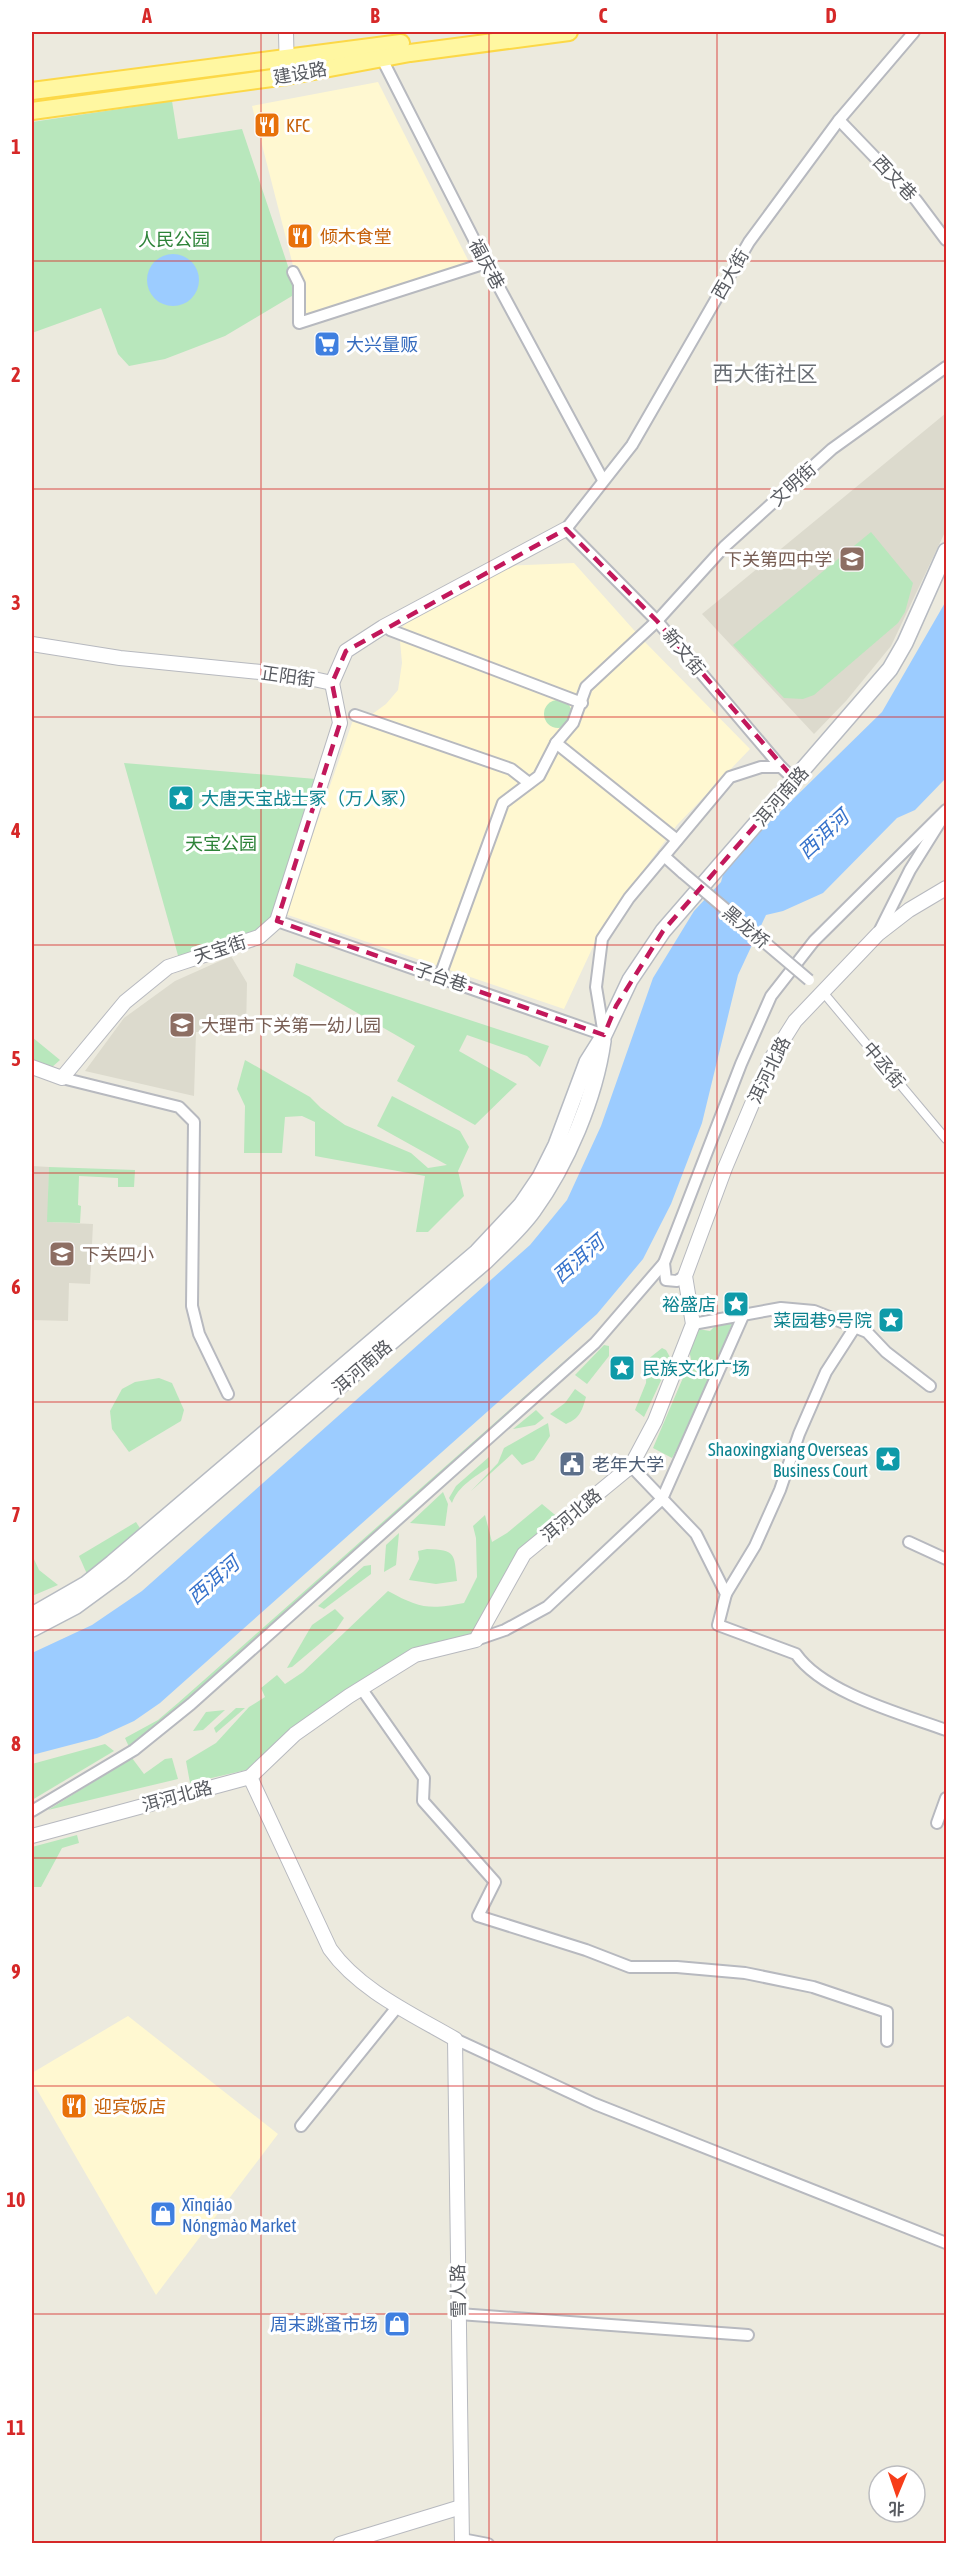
<svg xmlns="http://www.w3.org/2000/svg" width="978" height="2575" viewBox="0 0 978 2575" font-family="'Asap Condensed','Noto Sans SC',sans-serif">
	<style>
		.commercial { fill: #fff8d1 }
		.education { fill: #dcdacd }
		.green { fill: #b8e7bc }
		.water { fill: #9cccff }
		.lines { fill: none; stroke-linecap: round; stroke-linejoin: round }
		.pedestrian-casing { stroke: #b7b9bf; stroke-width: 10 }
		.minor-casing { stroke: #b7b9bf; stroke-width: 14 }
		.tertiary-casing { stroke: #b7b9bf; stroke-width: 16 }
		.secondary-casing { stroke: #b7bbc2; stroke-width: 18 }
		.primary-casing { stroke: #fcd847; stroke-width: 20 }
		.pedestrian { stroke: #fff; stroke-width: 8 }
		.minor { stroke: #fff; stroke-width: 10 }
		.tertiary { stroke: #fff; stroke-width: 14 }
		.secondary { stroke: #fff; stroke-width: 15 }
		.primary { stroke: #fff7a1; stroke-width: 16 }
		.minor-bridge-casing { stroke: #b7b9bf; stroke-width: 14; stroke-linecap: butt }
		.minor-bridge { stroke: #fff; stroke-width: 10 }
		.marked { fill: none; stroke: #c2185b; stroke-width: 4.5; stroke-dasharray: 12 8; stroke-linejoin: round }
		.grid { fill: none; stroke: #d62828; stroke-width: 1.5; stroke-opacity: 0.55 }
		.labels { text-anchor: middle; dominant-baseline: central; stroke-width: 6; stroke-linejoin: round; paint-order: stroke }
		.street-label { font-size: 18px; fill: #585b61; stroke: #fff }
		.food-label { font-size: 18px; fill: #c56008; stroke: #fff; text-anchor: start }
		.park-label { font-size: 18px; fill: #2d8338; stroke: #fff }
		.shop-label { font-size: 18px; fill: #366cbe; stroke: #fff; text-anchor: start }
		.education-label { font-size: 18px; fill: #785e54; stroke: #fff; text-anchor: start }
		.culture-label { font-size: 18px; fill: #0d838f; stroke: #fff; text-anchor: end }
		.service-label { font-size: 18px; fill: #4e5e75; stroke: #fff; text-anchor: start }
		.water-label { font-size: 20px; font-style: italic; fill: #3672cb; stroke: #fff }
		.quarter-label { font-size: 21px; fill: #686d73; stroke: #fff }
		.neatline { fill: none; stroke: #d62828; stroke-width: 2 }
		.grid-label { font-size: 20px; text-anchor: middle; font-weight: bold; fill: #d62828 }
	</style>
	<rect width="100%" height="100%" fill="#eceade"/>
	<g class="commercial">
		<polygon points="378,82 469,262 306,316 252,106"/>
		<polygon points="574,563 641,638 750,749 677,825 604,923 564,1009 285,914 353,720 371,715 386,704 398,690 402,663 399,630 409,621 504,566"/>
		<polygon points="128,2016 278,2134 156,2295 32,2081 32,2073"/>
	</g>
	<g class="education">
		<polygon points="946,413 946,530 891,646 846,701 814,734 702,614"/>
		<polygon points="231,956 247,983 246,1032 196,1032 194,1096 85,1071 124,1018 175,981"/>
		<polygon points="32,1166 49,1167 48,1222 93,1224 90,1284 69,1283 68,1321 32,1320"/>
	</g>
	<g class="green">
		<polygon points="172,101 178,139 242,129 297,293 225,336 165,359 129,366 118,354 101,308 32,333 32,122"/>
		<polygon points="871,532 913,583 905,612 898,623 814,695 803,699 784,698 733,645"/>
		<circle cx="558" cy="714" r="14"/>
		<path d="M124 763 316 779 273 918C268 923 262 930 256 934 232 947 203 945 179 959Z"/>
		<polygon points="296,963 549,1046 540,1067 527,1056 467,1035 459,1051 517,1084 475,1125 397,1081 415,1046 293,976"/>
		<polygon points="32,1037 60,1060 51,1068 32,1061"/>
		<polygon points="245,1060 310,1097 321,1108 345,1125 411,1153 428,1168 447,1165 377,1126 392,1096 460,1131 469,1147 458,1171 464,1196 428,1232 416,1232 425,1176 315,1156 315,1122 302,1116 285,1117 282,1153 244,1153 245,1106 237,1089"/>
		<polygon points="49,1167 135,1170 134,1187 118,1187 118,1178 79,1176 78,1205 81,1206 80,1223 47,1222"/>
		<polygon points="719,1322 732,1324 690,1426 672,1458 653,1448 691,1359 689,1350 698,1329 710,1331"/>
		<polygon points="604,1345 609,1346 609,1356 587,1384 575,1375"/>
		<polygon points="662,1348 666,1350 671,1359 644,1417 635,1410 646,1383 647,1360"/>
		<polygon points="569,1357 570,1359 168,1719 129,1747 125,1738 158,1720 178,1703"/>
		<polygon points="159,1378 172,1383 184,1410 181,1421 129,1452 112,1429 110,1411 122,1389 135,1382"/>
		<path d="M575 1389 586 1397C582 1411 580 1418 566 1424L550 1414 565 1403Z"/>
		<polygon points="536,1410 544,1418 535,1425 513,1429"/>
		<polygon points="548,1423 550,1436 534,1460 522,1465 512,1454 471,1491 498,1463 504,1448"/>
		<path d="M489 1457V1467C475 1477 458 1486 452 1503L449 1498 456 1486Z"/>
		<polygon points="443,1492 448,1504 445,1526 410,1523"/>
		<path d="M542 1504 560 1519 515 1556 473 1637 433 1644 265 1755 246 1770 190 1783 186 1761 216 1743 249 1707 265 1697 261 1688 277 1675 285 1684 303 1672 388 1591C419 1608 429 1610 464 1603L477 1577 476 1538 473 1526 485 1515 492 1542 507 1533Z"/>
		<polygon points="136,1522 143,1533 87,1574 79,1556"/>
		<polygon points="399,1533 396,1565 384,1572 386,1545"/>
		<path d="M427 1549C456 1550 454 1553 457 1581L436 1584 409 1580 419 1559 418 1551Z"/>
		<polygon points="32,1555 39,1570 58,1585 32,1596"/>
		<polygon points="371,1565 371,1574 324,1609 318,1606 364,1566"/>
		<polygon points="335,1609 344,1618 336,1630 292,1667 287,1668 312,1625"/>
		<polygon points="236,1708 245,1708 216,1733 214,1728"/>
		<polygon points="225,1710 203,1730 193,1731 206,1712"/>
		<polygon points="105,1744 114,1751 32,1800 32,1764"/>
		<polygon points="132,1758 144,1774 165,1759 172,1758 178,1779 48,1810"/>
		<polygon points="77,1835 79,1843 62,1848 41,1887 32,1887 32,1847"/>
	</g>
	<g class="water">
		<circle cx="173" cy="280" r="26"/>
		<polygon points="946,601 946,778 915,810 897,818 823,893 783,911 766,915 738,975 702,1123 671,1204 643,1259 597,1314 160,1703 134,1721 97,1738 32,1755 32,1653 92,1625 142,1591 530,1245 567,1200 601,1126 653,978 694,911 721,882 724,871 735,856 882,712"/>
	</g>
	<g class="lines">
		<g class="pedestrian-casing">
			<polyline id="pedestrian" points="822,991 946,1139"/>
		</g>
		<g class="minor-casing">
			<g id="minor">
				<polyline points="380,55 486,263 603,480"/>
				<polyline points="839,120 916,200 946,240"/>
				<polyline points="293,272 299,284 299,323 486,263"/>
				<polyline points="390,630 582,703"/>
				<polyline points="355,715 511,769 529,783"/>
				<polyline points="556,743 677,840"/>
				<polyline points="795,780 781,767 657,621 566,529 632,445 749,242 839,120 914,32"/>
				<polyline points="664,856 683,873"/>
				<polyline points="277,921 604,1035 596,987 602,939 629,898 730,777 761,767 781,767"/>
				<polyline points="879,932 910,870 940,822"/>
				<polyline points="440,976 503,803 539,776 556,743 573,723 586,687 657,621 724,547 832,449 946,367"/>
				<polyline points="62,1078 179,1107 194,1122 192,1306 199,1334 228,1394"/>
				<polyline points="685,1276 677,1281 666,1280 664,1263 741,1064 771,996 814,941 946,810"/>
				<polyline points="693,1324 781,1308 814,1311 867,1332 886,1352 930,1386"/>
				<path d="M631 1466 696 1534 726 1594 718 1625 796 1654C823 1693 902 1714 946 1730"/>
				<polyline points="909,1542 946,1559"/>
				<polyline points="726,1594 755,1546 780,1490 799,1434 826,1372 855,1327"/>
				<polyline points="476,1640 505,1630 547,1607 662,1499 743,1316"/>
				<polyline points="361,1688 424,1778 423,1801 495,1882 478,1916 586,1950 630,1967 677,1967 745,1973 813,1987 887,2012 887,2041"/>
				<polyline points="32,1811 134,1750 191,1704 595,1343 664,1263"/>
				<polyline points="937,1823 946,1798"/>
				<polyline points="455,2039 595,2104 946,2243"/>
				<polyline points="301,2126 398,2006"/>
				<polyline points="459,2314 748,2335"/>
				<polyline points="462,2539 488,2544"/>
			</g>
		</g>
		<g class="tertiary-casing">
			<g id="tertiary">
				<polyline points="286,32 287,76"/>
				<polyline points="32,644 120,658 300,676 332,683 346,651 383,627 566,529"/>
				<polyline points="32,1067 62,1078 125,1002 168,967 259,937 277,921 340,723 332,683"/>
				<path d="M250 1777 330 1949C359 1990 412 2014 455 2039L462 2544"/>
				<polyline points="32,1836 250,1777 295,1734 349,1696 415,1655 476,1640 524,1554 631,1466 655,1421 693,1324 685,1276 725,1168 771,1059 795,1021 878,934 909,910 946,888"/>
				<polyline points="340,2544 461,2507"/>
			</g>
		</g>
		<g class="secondary-casing">
			<g id="secondary">
				<polyline points="32,1615 86,1584 112,1563 477,1252 521,1205 540,1177 556,1145 587,1062 604,1035 630,980 663,931 890,669 905,643 946,551"/>
				<path d="M32 1629 76 1606 121 1573 486 1261C502 1245 520 1229 533 1211 567 1164 595 1098 603 1041"/>
			</g>
		</g>
		<g class="primary-casing">
			<g id="primary">
				<polyline points="32,91 401,43"/>
				<polyline points="32,111 287,76 410,53 569,32"/>
			</g>
		</g>
		<use href="#pedestrian" class="pedestrian"/>
		<use href="#minor" class="minor"/>
		<use href="#tertiary" class="tertiary"/>
		<use href="#secondary" class="secondary"/>
		<use href="#primary" class="primary"/>
		<g class="minor-bridge-casing">
			<polyline id="minor-bridge" points="683,873 809,980"/>
		</g>
		<use href="#minor-bridge" class="minor-bridge"/>
	</g>
	<path class="marked" d="M566 529 657 621 795 780 663 931 616 1006 604 1035 277 921 340 723 332 683 346 651Z"/>
	<path class="grid" d="M261 32V2544M489 32V2544M717 32V2544M32 261H946M32 489H946M32 717H946M32 945H946M32 1173H946M32 1402H946M32 1630H946M32 1858H946M32 2086H946M32 2314H946"/>
	<defs>
		<g id="restaurant-square" transform="scale(1.35)"><rect x="-9" y="-9" width="18" height="18" rx="4" fill="#e8710a" stroke="#fff"/><path d="M-5-6h1v4h1v-4h1v4h1v-4h1v5L-1.5 .5V6h-2V.5L-5-1ZM5-6V6H3V1.5H1.5Q1.5-4 5-6Z" fill="#fff"/></g>
		<g id="supermarket-square" transform="scale(1.35)"><rect x="-9" y="-9" width="18" height="18" rx="4" fill="#3f7fe0" stroke="#fff"/><path d="M-6-5.5h2.5l.6 2H6L4.5 2H-2.5L-4.4-4H-6ZM-1.5 3.2a1.3 1.3 0 1 0 .1 0ZM3 3.2a1.3 1.3 0 1 0 .1 0Z" fill="#fff"/></g>
		<g id="school-square" transform="scale(1.35)"><rect x="-9" y="-9" width="18" height="18" rx="4" fill="#8d6e63" stroke="#fff"/><path d="M0-5L7-2L0 1L-7-2ZM-4 1L0 2.5L4 1V4Q0 6-4 4Z" fill="#fff"/></g>
		<g id="sight-square" transform="scale(1.35)"><rect x="-9" y="-9" width="18" height="18" rx="4" fill="#0f9aa8" stroke="#fff"/><path d="M0-6L1.8-2.2L6-1.7L2.9 1.2L3.7 5.4L0 3.3L-3.7 5.4L-2.9 1.2L-6-1.7L-1.8-2.2Z" fill="#fff"/></g>
		<g id="civic-square" transform="scale(1.35)"><rect x="-9" y="-9" width="18" height="18" rx="4" fill="#5c6f8a" stroke="#fff"/><path d="M-.6-6.5H3V-4.5H.6V-3L4-1V1h2V6H-6V1h2V-1L-.6-3ZM-1.2 2.5V6h2.4V2.5Z" fill="#fff"/></g>
		<g id="shop-square" transform="scale(1.35)"><rect x="-9" y="-9" width="18" height="18" rx="4" fill="#3f7fe0" stroke="#fff"/><path d="M-5-2.5h2.3a2.7 3.5 0 0 1 5.4 0H5L5.5 6h-11ZM-1.5-2.5h3a1.5 2.3 0 0 0-3 0Z" fill="#fff"/></g>
	</defs>
	<g fill-rule="evenodd">
		<use href="#restaurant-square" x="267" y="125"/>
		<use href="#restaurant-square" x="300" y="236"/>
		<use href="#supermarket-square" x="327" y="344"/>
		<use href="#school-square" x="852" y="559"/>
		<use href="#sight-square" x="181" y="798"/>
		<use href="#school-square" x="182" y="1025"/>
		<use href="#school-square" x="62" y="1254"/>
		<use href="#sight-square" x="736" y="1304"/>
		<use href="#sight-square" x="891" y="1320"/>
		<use href="#sight-square" x="622" y="1368"/>
		<use href="#sight-square" x="888" y="1459"/>
		<use href="#civic-square" x="572" y="1464"/>
		<use href="#restaurant-square" x="74" y="2106"/>
		<use href="#shop-square" x="163" y="2214"/>
		<use href="#shop-square" x="397" y="2324"/>
	</g>
	<g class="labels">
		<g class="street-label">
			<text transform="translate(300 73) rotate(-10)">建设路</text>
			<text transform="translate(895 178) rotate(47)">西文巷</text>
			<text transform="translate(487 264) rotate(62)">福庆巷</text>
			<text transform="translate(730 274) rotate(-60)">西大街</text>
			<text transform="translate(793 484) rotate(-42)">文明街</text>
			<text transform="translate(684 652) rotate(50)">新文街</text>
			<text transform="translate(288 676) rotate(8)">正阳街</text>
			<text transform="translate(781 796) rotate(-49)">洱河南路</text>
			<text transform="translate(746 927) rotate(40)">黑龙桥</text>
			<text transform="translate(220 949) rotate(-18)">天宝街</text>
			<text transform="translate(441 977) rotate(19)">子台巷</text>
			<text transform="translate(884 1065) rotate(50)">中丞街</text>
			<text transform="translate(769 1070) rotate(-64)">洱河北路</text>
			<text transform="translate(362 1367) rotate(-41)">洱河南路</text>
			<text transform="translate(571 1515) rotate(-40)">洱河北路</text>
			<text transform="translate(177 1796) rotate(-15)">洱河北路</text>
			<text transform="translate(458 2291) rotate(-91)">雪人路</text>
		</g>
		<g class="food-label">
			<text x="286" y="125">KFC</text>
			<text x="320" y="236">倾木食堂</text>
			<text x="94" y="2106">迎宾饭店</text>
		</g>
		<g class="park-label">
			<text x="174" y="239">人民公园</text>
			<text x="221" y="843">天宝公园</text>
		</g>
		<g class="shop-label">
			<text x="346" y="344">大兴量贩</text>
			<text x="182" y="2204">Xīnqiáo<tspan x="182" dy="21">Nóngmào Market</tspan></text>
			<text x="378" y="2324" text-anchor="end">周末跳蚤市场</text>
		</g>
		<g class="education-label">
			<text x="832" y="559" text-anchor="end">下关第四中学</text>
			<text x="201" y="1025">大理市下关第一幼儿园</text>
			<text x="82" y="1254">下关四小</text>
		</g>
		<g class="culture-label">
			<text x="201" y="798" text-anchor="start">大唐天宝战士冢（万人冢）</text>
			<text x="716" y="1304">裕盛店</text>
			<text x="872" y="1320">菜园巷9号院</text>
			<text x="642" y="1368" text-anchor="start">民族文化广场</text>
			<text x="868" y="1449">Shaoxingxiang Overseas<tspan x="868" dy="21">Business Court</tspan></text>
		</g>
		<g class="service-label">
			<text x="592" y="1464">老年大学</text>
		</g>
		<g class="water-label">
			<text transform="translate(823 834) rotate(-43)">西洱河</text>
			<text transform="translate(578 1259) rotate(-41)">西洱河</text>
			<text transform="translate(213 1580) rotate(-41)">西洱河</text>
		</g>
		<g class="quarter-label">
			<text x="765" y="373">西大街社区</text>
		</g>
	</g>
	<rect width="978" height="2575" fill="none" stroke="#ffffff" stroke-width="66"/>
	<g transform="translate(897 2494) rotate(182)"><circle r="28" fill="#ffffff" stroke="#bcbdc0" stroke-width="1.5"/>
	<path d="M0-4.5L10 22L0 15L-10 22Z" fill="#f73d1a"/>
	<text y="-9" font-size="16" font-weight="bold" text-anchor="middle" fill="#585b61">北</text>
	</g>
	<rect x="33" y="33" width="912" height="2509" class="neatline"/>
	<g class="grid-label">
		<text x="147" y="23">A</text>
		<text x="375" y="23">B</text>
		<text x="603" y="23">C</text>
		<text x="831" y="23">D</text>
		<text x="16" y="154">1</text>
		<text x="16" y="382">2</text>
		<text x="16" y="610">3</text>
		<text x="16" y="838">4</text>
		<text x="16" y="1066">5</text>
		<text x="16" y="1294">6</text>
		<text x="16" y="1522">7</text>
		<text x="16" y="1751">8</text>
		<text x="16" y="1979">9</text>
		<text x="16" y="2207">10</text>
		<text x="16" y="2435">11</text>
	</g>
</svg>
